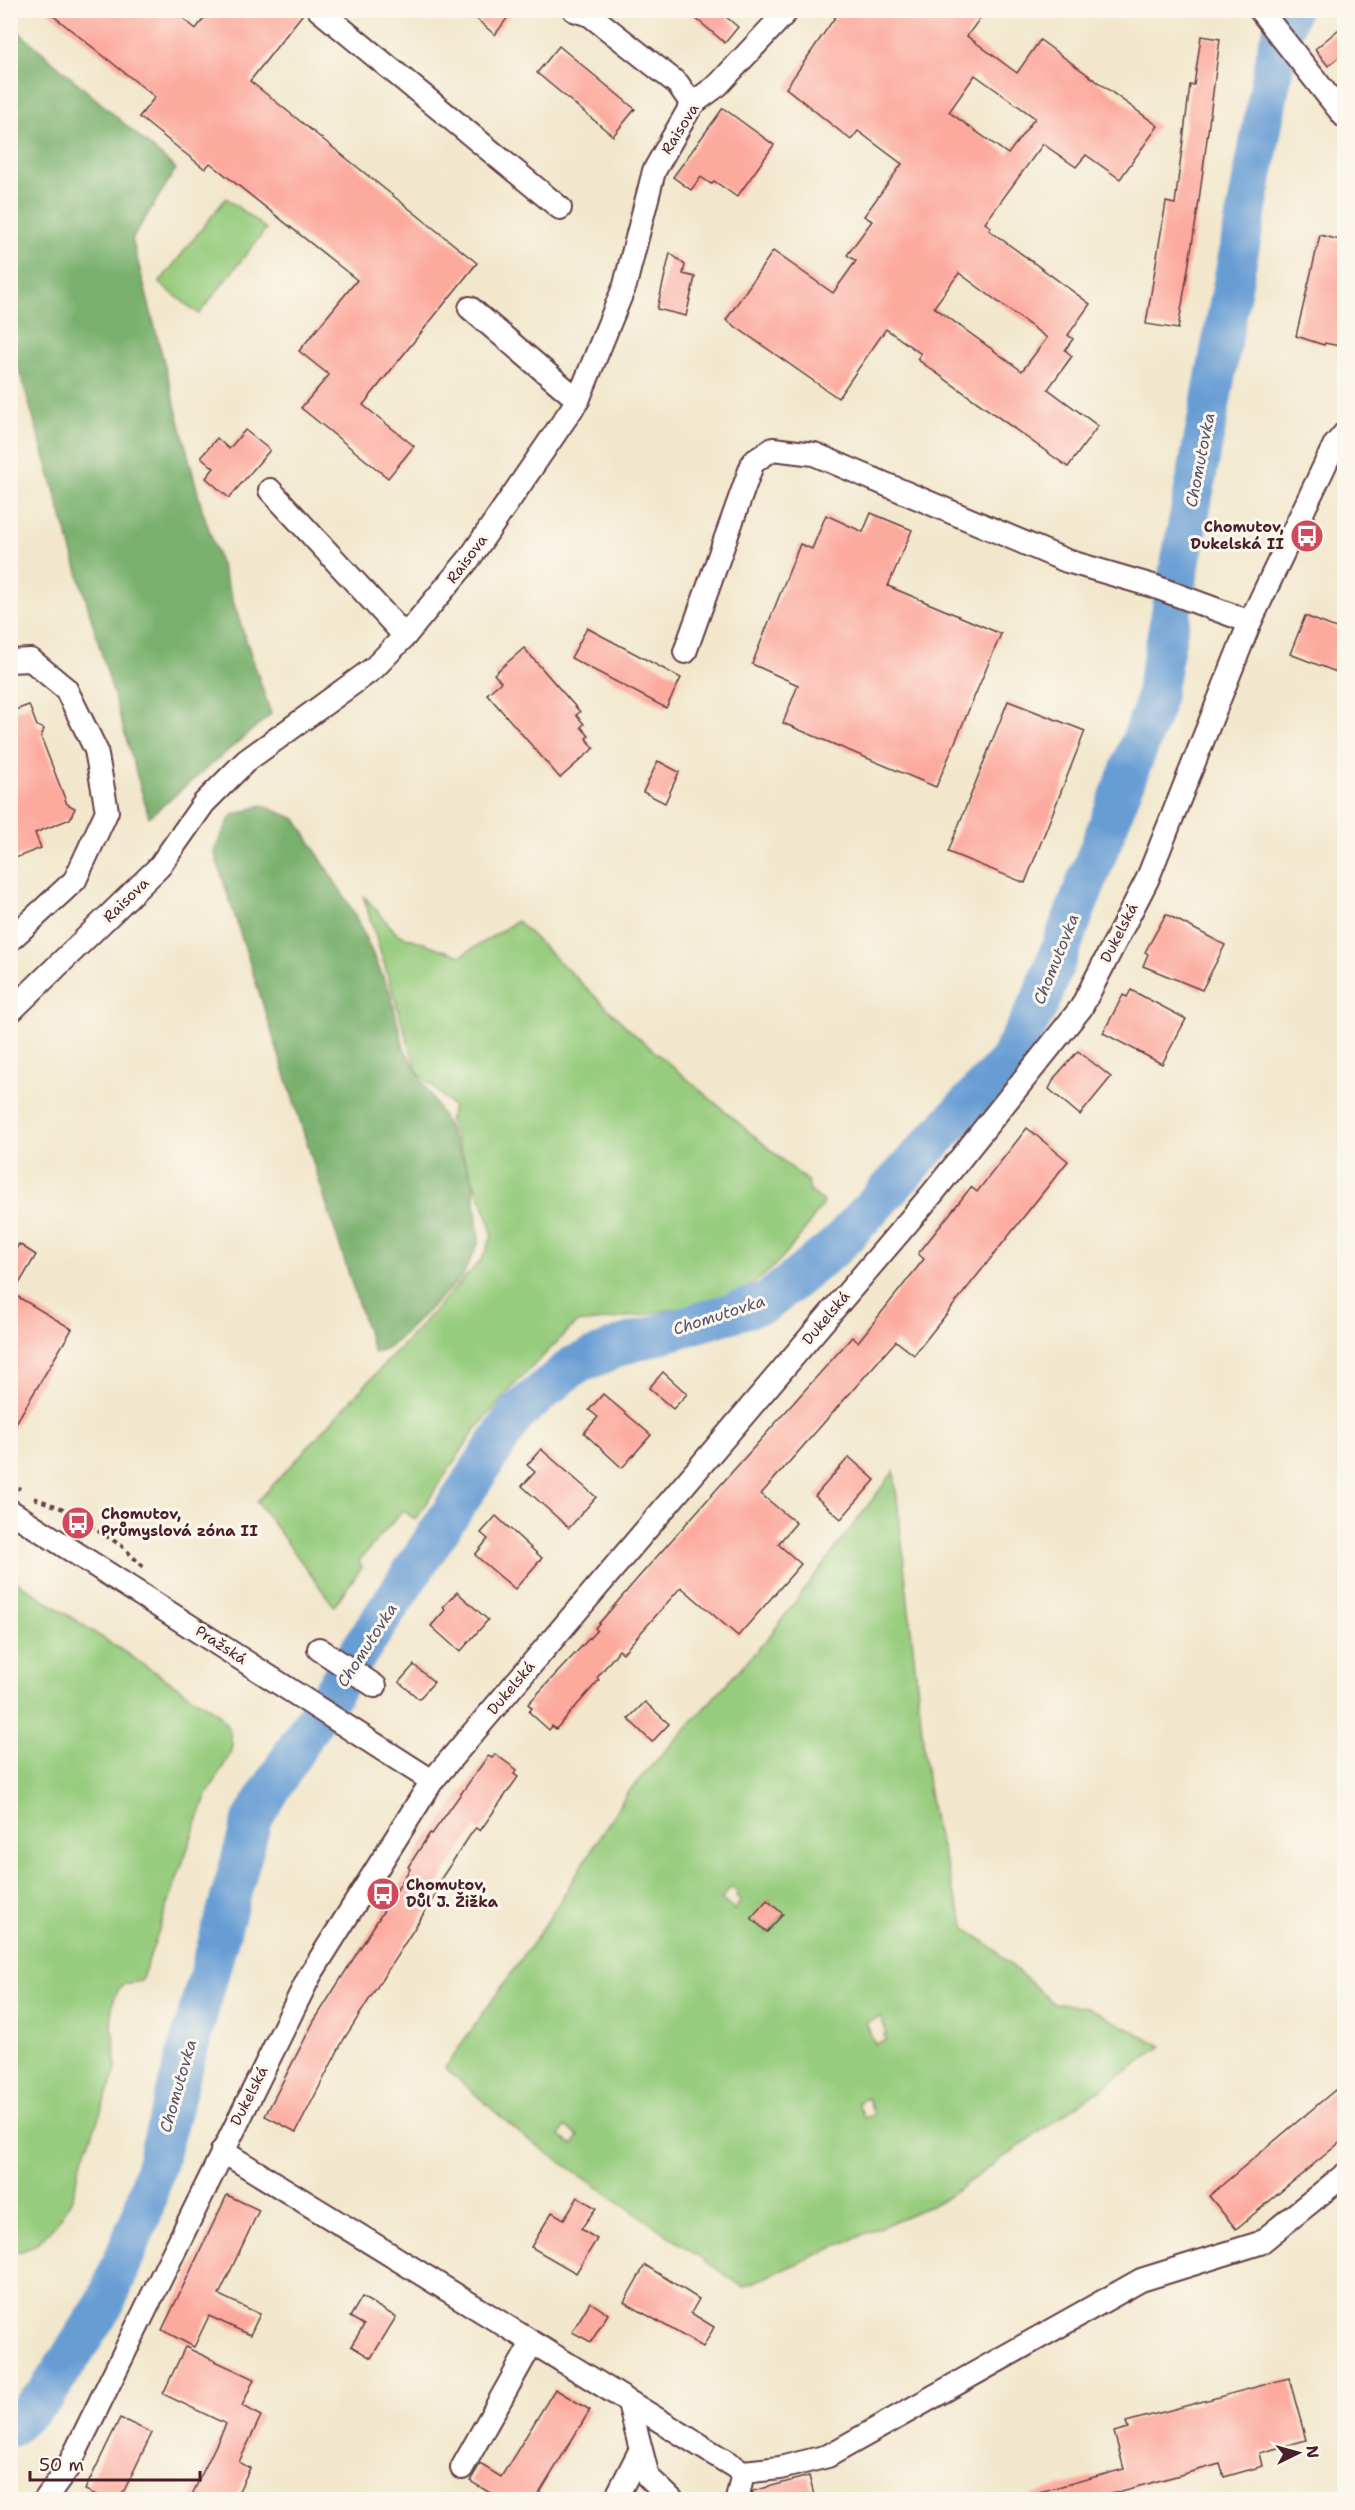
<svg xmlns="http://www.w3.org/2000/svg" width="1355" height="2510" viewBox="0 0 1355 2510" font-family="'Shantell Sans',sans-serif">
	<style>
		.green { fill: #97cc7e; stroke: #707654; stroke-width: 1.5; fill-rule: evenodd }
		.forest { fill: #79b06d; stroke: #62684c; stroke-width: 1.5 }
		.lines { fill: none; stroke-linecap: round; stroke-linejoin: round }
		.river { stroke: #679dd4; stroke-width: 40 }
		.building { fill: #fca99e; fill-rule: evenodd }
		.minor-casing { stroke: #633d43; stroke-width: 26 }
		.path { stroke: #633d43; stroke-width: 4; stroke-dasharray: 4.5 4.5; stroke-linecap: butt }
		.minor { stroke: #fff; stroke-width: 22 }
		.labels { text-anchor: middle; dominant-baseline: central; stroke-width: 6; stroke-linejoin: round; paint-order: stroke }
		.street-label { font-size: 15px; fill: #4a1f2b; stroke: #fbf7ec }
		.poi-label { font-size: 15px; font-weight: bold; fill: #4a1f2b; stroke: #fbf7ec; text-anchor: start }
		.water-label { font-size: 16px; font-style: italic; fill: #56516f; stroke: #fbf7ec }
	</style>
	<rect width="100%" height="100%" fill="#fbf7ec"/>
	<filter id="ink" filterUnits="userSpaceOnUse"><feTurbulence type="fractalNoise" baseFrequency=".0167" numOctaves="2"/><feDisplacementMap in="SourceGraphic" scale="12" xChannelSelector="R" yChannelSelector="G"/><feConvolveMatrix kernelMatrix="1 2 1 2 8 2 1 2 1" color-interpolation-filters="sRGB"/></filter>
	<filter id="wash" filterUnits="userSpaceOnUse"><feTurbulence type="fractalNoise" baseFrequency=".008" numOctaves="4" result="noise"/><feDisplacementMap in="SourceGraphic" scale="24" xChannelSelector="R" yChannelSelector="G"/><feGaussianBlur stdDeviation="1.35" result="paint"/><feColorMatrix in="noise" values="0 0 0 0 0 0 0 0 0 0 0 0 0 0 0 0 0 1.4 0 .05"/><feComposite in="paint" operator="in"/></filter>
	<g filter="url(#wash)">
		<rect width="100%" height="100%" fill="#f2e7cc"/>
		<g class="green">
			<polygon points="226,198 266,229 199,314 159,283"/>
			<path d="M363 895 397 934 461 956 517 921 633 1033 808 1182 810 1191 824 1202C801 1236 775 1274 737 1294 719 1303 699 1305 680 1308 645 1315 611 1320 576 1323L518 1381 476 1429 415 1520 403 1510 358 1562 362 1567 334 1606 257 1502 482 1259 492 1236 489 1220 449 1121 453 1107 417 1071Z"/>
			<path d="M894 1471 928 1787 934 1822 956 1901 967 1930 987 1943 1053 2003 1087 2007 1162 2046 943 2200 743 2287 523 2136 445 2068 547 1922 627 1793 768 1638ZM731 1887 738 1893 736 1896 741 1901 734 1910 721 1899ZM768 1900 783 1915 776 1922 761 1907ZM761 1915 774 1927 767 1933 755 1922ZM881 2017 887 2034 884 2035 886 2040 875 2044 866 2023ZM868 2098 874 2115 864 2118 858 2102ZM565 2127 579 2136 573 2145 559 2136Z"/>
			<path d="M11 1578 219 1714 229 1729 232 1745 230 1754 205 1799 141 1981 124 1984C100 2005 118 2042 116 2068 115 2076 110 2086 107 2094 99 2117 91 2140 81 2162 76 2173 77 2187 72 2198 62 2219 36 2255 10 2252Z"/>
		</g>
		<g class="forest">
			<polygon points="11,25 176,169 132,239 202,509 271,714 149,817 11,341"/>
			<polygon points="262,805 296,819 353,911 390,992 404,1048 444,1119 473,1180 479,1242 462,1277 391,1346 374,1353 214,851 231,816"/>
		</g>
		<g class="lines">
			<polyline class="river" points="10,2428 45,2396 105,2304 142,2214 252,1820 310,1726 517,1413 573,1366 623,1345 767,1302 835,1247 1009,1060 1040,1002 1153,709 1277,48 1290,10"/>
		</g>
		<g id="blocks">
			<g class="building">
				<polygon points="46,10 173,10 196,29 210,10 306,10 250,81 477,263 363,405 414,446 388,478 301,408 329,375 299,351 357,280 210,163 205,169 139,117 155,97"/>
				<polygon points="466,10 513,10 495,35"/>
				<polygon points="686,10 718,10 738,27 725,43"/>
				<path d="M840 10H986L967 36 1017 73 1040 40 1158 126 1120 179 1086 155 1076 167 1043 144 985 223 991 227 989 230 1090 304 1068 335 1073 339 1065 350 1072 356 1048 389 1098 426 1068 467 917 359 921 354 886 329 838 398 726 320 773 251 833 293 856 261 847 255 872 221 864 216 902 164 858 131 851 140 786 88ZM975 75 1035 118 1008 154 949 112ZM959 273 1047 338 1022 371 934 307Z"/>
				<polygon points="1344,25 1344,53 1328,66 1315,49"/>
				<polygon points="1201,36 1220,39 1198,208 1178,329 1146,324 1166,202 1175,204 1190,85 1194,85"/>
				<polygon points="559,46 635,109 613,136 537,73"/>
				<polygon points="723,108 774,145 737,197 714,181 711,184 701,177 691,190 673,177"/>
				<polygon points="1320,235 1344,241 1344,347 1325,343 1324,345 1296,336"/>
				<polygon points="670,253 685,265 683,274 695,277 686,316 657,309"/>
				<polygon points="245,430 270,450 229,498 206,478 214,468 201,457 217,438 229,449"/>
				<polygon points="871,513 912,530 888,586 1001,634 936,787 783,723 798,685 752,664 800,544 812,549 826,515 863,532"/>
				<polygon points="1305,616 1344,631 1344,675 1290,654"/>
				<polygon points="587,628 681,678 666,708 571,658"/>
				<polygon points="524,648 580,712 576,715 584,724 581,727 589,736 586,738 594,748 560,778 487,694 501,682 494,674"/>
				<polygon points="1008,701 1085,731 1025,883 948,852"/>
				<polygon points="29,705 37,726 44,729 41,737 67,804 75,808 70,819 35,833 41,848 10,860 10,712"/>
				<polygon points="658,761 679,772 665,803 643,792"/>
				<polygon points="1166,914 1225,945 1202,990 1143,966 1148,954 1145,952"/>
				<polygon points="1131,990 1186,1019 1162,1064 1103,1033 1123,995 1127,997"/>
				<polygon points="1078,1051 1111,1077 1080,1115 1049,1089 1055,1077"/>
				<polygon points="1027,1128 1068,1161 914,1355 896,1341 761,1494 796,1523 778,1544 801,1564 738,1636 681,1587 623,1653 619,1650 597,1678 599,1680 556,1729 552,1726 549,1730 529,1712 532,1708 528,1704 597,1630 595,1628 637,1579 852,1337 858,1342 924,1259 918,1254 971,1187 977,1192"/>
				<polygon points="19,1244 36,1255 13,1294 72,1329 10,1433 10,1258"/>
				<polygon points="663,1372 687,1394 673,1409 649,1388"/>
				<polygon points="603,1394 651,1435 622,1468 584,1433 598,1417 589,1410"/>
				<polygon points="541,1449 596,1497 569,1528 522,1486 535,1472 527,1465"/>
				<polygon points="849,1457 875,1480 841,1519 815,1496"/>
				<polygon points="496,1516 542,1558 515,1589 475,1555 488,1539 481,1533"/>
				<polygon points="457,1592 488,1620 460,1652 431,1626 445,1610 443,1607"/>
				<polygon points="414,1665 434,1682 419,1699 399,1682"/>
				<polygon points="645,1702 669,1724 652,1742 628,1719"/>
				<polygon points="495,1754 517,1770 514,1774 518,1777 480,1831 476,1828 473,1831 436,1886 440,1888 344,2039 296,2132 265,2116 314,2021 410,1869 408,1867 430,1833 432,1834 488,1756 492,1758"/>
				<polygon points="767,1900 783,1914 767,1932 751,1918"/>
				<polygon points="1335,2090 1344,2101 1344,2139 1236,2229 1209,2196"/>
				<polygon points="227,2195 259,2210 219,2295 260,2314 250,2335 209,2316 194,2347 162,2330"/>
				<polygon points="578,2197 596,2208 581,2229 597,2239 576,2273 531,2247 552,2212 564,2219"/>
				<polygon points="645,2265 699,2299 691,2313 714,2327 703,2347 624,2302"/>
				<polygon points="362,2297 396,2317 371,2358 351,2346 364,2325 350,2317"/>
				<polygon points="590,2302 608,2314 591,2342 572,2332"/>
				<polygon points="185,2347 254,2379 242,2406 261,2416 239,2462 250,2468 235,2499 190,2499 226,2424 163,2394"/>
				<polygon points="1289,2378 1306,2440 1260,2453 1263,2466 1224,2477 1220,2464 1107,2495 1108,2499 1033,2499 1032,2494 1124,2469 1114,2432 1128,2428 1126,2422"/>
				<polygon points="555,2389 590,2410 536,2499 500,2499 470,2481 480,2464 501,2477"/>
				<polygon points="120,2418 152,2433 120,2499 105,2499 85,2490"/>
				<polygon points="809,2476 815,2499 751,2499 753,2491"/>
			</g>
		</g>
	</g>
	<g filter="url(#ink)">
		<use href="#blocks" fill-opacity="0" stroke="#633d43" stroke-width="1.5"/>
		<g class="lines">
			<g class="minor-casing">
				<g id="minor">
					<polyline points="319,10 560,208"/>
					<polyline points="574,10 590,15 678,84 692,104"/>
					<polyline points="1260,10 1344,116"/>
					<polyline points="470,308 578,400"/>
					<polyline points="270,490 405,636"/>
					<polyline points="685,652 753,462 773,449 814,454 1067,561 1153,586 1250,622"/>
					<polyline points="10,661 31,660 66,689 96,750 107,811 75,880 10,940"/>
					<polyline points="10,1012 159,867 204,803 246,761 374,668 405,636 469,559 578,400 625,285 654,171 692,104 718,85 788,10"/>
					<polyline points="10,1511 432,1781"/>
					<polyline points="319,1649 375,1686"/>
					<polyline points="222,2151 743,2472 780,2468 828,2456 1141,2280 1260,2243 1344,2175"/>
					<polyline points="629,2403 648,2477 672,2500"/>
					<polyline points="462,2468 532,2343"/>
					<polyline points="45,2500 67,2469 310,1975 432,1781 932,1194 1081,1008 1147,880 1250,622 1334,446 1344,434"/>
					<polyline points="615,2500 641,2449"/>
					<polyline points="737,2500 743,2472"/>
				</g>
			</g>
			<g class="path">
				<polyline points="10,1483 20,1489"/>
				<polyline points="34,1498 66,1510 122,1546 145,1569"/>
			</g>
			<use href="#minor" class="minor"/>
		</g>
	</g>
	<defs>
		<g id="bus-disc" transform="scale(1.725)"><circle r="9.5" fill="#d1495b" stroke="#fbf7ec"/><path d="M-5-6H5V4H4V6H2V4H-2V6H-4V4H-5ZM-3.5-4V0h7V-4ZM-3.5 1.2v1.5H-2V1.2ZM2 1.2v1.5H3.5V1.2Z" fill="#fff"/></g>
	</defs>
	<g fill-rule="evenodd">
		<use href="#bus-disc" x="1307" y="536"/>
		<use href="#bus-disc" x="78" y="1523"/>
		<use href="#bus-disc" x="383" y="1894"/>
	</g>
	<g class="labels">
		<g class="street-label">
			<text transform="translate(680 129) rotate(-58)">Raisova</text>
			<text transform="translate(467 559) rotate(-53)">Raisova</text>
			<text transform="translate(126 900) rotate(-44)">Raisova</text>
			<text transform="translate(1119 933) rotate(-63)">Dukelská</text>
			<text transform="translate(826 1318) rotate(-50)">Dukelská</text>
			<text transform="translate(221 1645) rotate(33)">Pražská</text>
			<text transform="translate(511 1688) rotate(-50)">Dukelská</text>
			<text transform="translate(249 2096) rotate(-63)">Dukelská</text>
		</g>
		<g class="poi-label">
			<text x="1284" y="527" text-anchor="end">Chomutov,<tspan x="1284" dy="17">Dukelská II</tspan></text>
			<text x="101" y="1514">Chomutov,<tspan x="101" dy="17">Průmyslová zóna II</tspan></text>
			<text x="406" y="1885">Chomutov,<tspan x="406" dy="17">Důl J. Žižka</tspan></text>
		</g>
		<g class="water-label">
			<text transform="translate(1200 460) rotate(-79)">Chomutovka</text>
			<text transform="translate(1056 959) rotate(-68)">Chomutovka</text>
			<text transform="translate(719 1315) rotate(-18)">Chomutovka</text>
			<text transform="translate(367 1645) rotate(-57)">Chomutovka</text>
			<text transform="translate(178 2086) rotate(-74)">Chomutovka</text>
		</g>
	</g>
	<rect width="1355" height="2510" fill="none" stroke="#fbf7ec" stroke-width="36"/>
	<g transform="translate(1298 2453) rotate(85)" stroke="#fbf7ec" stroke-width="4.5" paint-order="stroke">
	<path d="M0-4.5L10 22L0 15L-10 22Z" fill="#4a1f2b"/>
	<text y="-9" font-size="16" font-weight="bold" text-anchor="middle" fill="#4a1f2b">N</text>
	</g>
	<path d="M30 2471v9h170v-9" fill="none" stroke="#4a1f2b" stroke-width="3"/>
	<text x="39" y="2471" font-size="18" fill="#4a1f2b" stroke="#fbf7ec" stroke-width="4.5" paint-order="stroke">50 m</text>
</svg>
